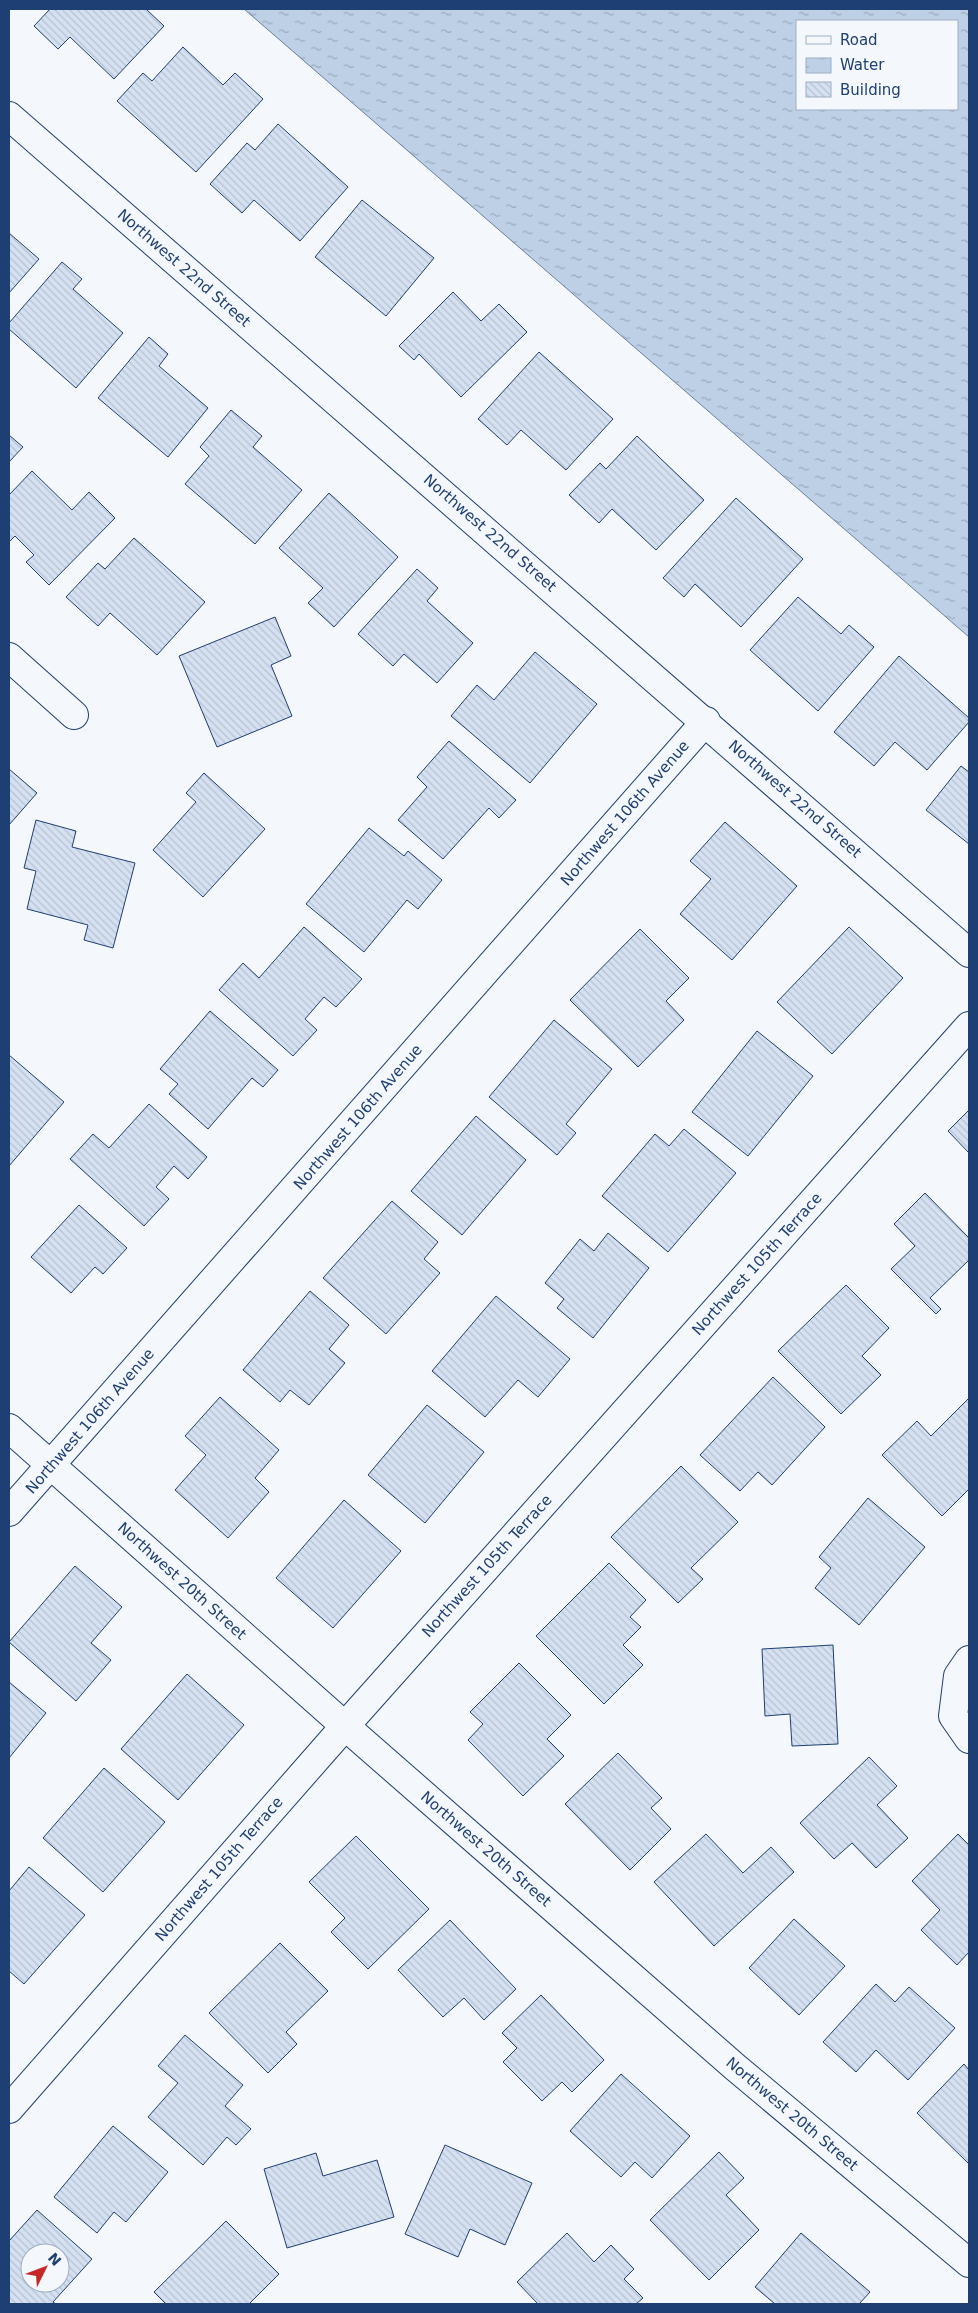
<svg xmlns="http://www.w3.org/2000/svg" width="978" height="2313" viewBox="0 0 978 2313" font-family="'DejaVu Sans',sans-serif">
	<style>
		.water { fill: url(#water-ripples); stroke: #687fa3; fill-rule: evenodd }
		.building { fill: url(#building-back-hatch); stroke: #1d3f73; fill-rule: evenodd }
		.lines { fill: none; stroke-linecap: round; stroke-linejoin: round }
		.street-casing { stroke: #1d3f73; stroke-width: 30 }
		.street { stroke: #f4f7fb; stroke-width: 28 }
		.labels { text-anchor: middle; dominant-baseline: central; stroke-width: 4; stroke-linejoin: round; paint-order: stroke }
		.street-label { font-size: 15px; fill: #1d3f73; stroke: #f4f7fb }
	</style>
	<defs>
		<pattern id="water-ripples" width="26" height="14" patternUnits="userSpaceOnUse" patternTransform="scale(1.25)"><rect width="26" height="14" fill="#bed0e5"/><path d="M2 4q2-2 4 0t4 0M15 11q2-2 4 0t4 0" fill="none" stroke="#9aaabe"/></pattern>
		<pattern id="building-back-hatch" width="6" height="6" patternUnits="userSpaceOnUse" patternTransform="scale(1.25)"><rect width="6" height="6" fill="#d5e0f0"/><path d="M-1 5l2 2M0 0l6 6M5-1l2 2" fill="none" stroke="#b6c1d1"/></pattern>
	</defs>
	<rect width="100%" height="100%" fill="#f4f7fb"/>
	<path class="water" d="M244 9H967L969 11V637ZM797 21H957V109H797Z"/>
	<g class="building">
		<polygon points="50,9 146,9 164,26 114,79 70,37 58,49 34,26"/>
		<polygon points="183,47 223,85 235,73 263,99 196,172 117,101 143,73 152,81"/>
		<polygon points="278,124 348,187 300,241 254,200 242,213 210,184 247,143 255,150"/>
		<polygon points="362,200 434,258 386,316 315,257"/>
		<polygon points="9,233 39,259 9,293"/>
		<polygon points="62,262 82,279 73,289 123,333 76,388 9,329 9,323"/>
		<polygon points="453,292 481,321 499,304 527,332 461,397 419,354 414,360 399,346"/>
		<polygon points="149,337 168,354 159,366 208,408 168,457 98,398"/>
		<polygon points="539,352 613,419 566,470 521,430 507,445 478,419"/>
		<polygon points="231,410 262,436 253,447 302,490 255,544 185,484 209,456 200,447"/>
		<polygon points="9,435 23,447 9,462"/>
		<polygon points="637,436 704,500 656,550 612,509 599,523 569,495 600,463 606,469"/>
		<polygon points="32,471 72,510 89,492 115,518 49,585 26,562 34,555 15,536 9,542 9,495"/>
		<polygon points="329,493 398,557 334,627 308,603 323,588 279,548"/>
		<polygon points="736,498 803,559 741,627 695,584 684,597 663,578"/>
		<polygon points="134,538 205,602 157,655 110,613 98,626 66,597 98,563 105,569"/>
		<polygon points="417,569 438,588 427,601 473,643 437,683 404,654 393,666 358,634"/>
		<polygon points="798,597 841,634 849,625 874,647 818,711 750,650"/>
		<polygon points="275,617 291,656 271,665 292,716 217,747 179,656"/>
		<polygon points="535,652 597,704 530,783 451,716 477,685 494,700"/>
		<polygon points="899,656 969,718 969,722 927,770 895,742 874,766 834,732"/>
		<polygon points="449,741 516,800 499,818 489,808 443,859 398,820 427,787 417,777"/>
		<polygon points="961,766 969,772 969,844 926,810"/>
		<polygon points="9,769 37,793 9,825"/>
		<polygon points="204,773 265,829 203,897 153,850 196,802 186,793"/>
		<polygon points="36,820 76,831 72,847 135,863 113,948 84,940 88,925 27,909 36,871 24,868"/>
		<polygon points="725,822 797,886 732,960 680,914 711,879 690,861"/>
		<polygon points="369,828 404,856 408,851 442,880 418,909 407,900 364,952 306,904"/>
		<polygon points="304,927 362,979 336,1007 324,997 305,1019 317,1030 293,1056 219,990 243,963 259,978"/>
		<polygon points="849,927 903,978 832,1054 777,1002"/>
		<polygon points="640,929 689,978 666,1001 684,1020 638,1067 570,1000"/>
		<polygon points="210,1011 278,1070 263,1087 252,1078 208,1129 169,1094 178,1084 160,1069"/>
		<polygon points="554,1020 612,1069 566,1124 576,1133 557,1155 489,1097"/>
		<polygon points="757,1031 813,1076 748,1156 692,1112"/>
		<polygon points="9,1055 64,1102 9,1166"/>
		<polygon points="149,1104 207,1157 188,1179 174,1166 156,1187 169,1199 144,1226 70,1159 93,1134 109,1148"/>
		<polygon points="969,1110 969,1153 948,1131"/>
		<polygon points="476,1116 526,1160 462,1235 411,1191"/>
		<polygon points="684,1129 736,1173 668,1252 602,1196 655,1134 669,1146"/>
		<polygon points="925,1193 969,1238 969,1260 930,1298 941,1309 936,1314 891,1269 915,1246 894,1224"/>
		<polygon points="392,1201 438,1242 424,1259 440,1273 386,1334 323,1278"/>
		<polygon points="79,1205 127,1248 103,1274 95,1267 71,1293 31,1257"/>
		<polygon points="608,1233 649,1268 593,1338 557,1308 564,1299 545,1283 580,1239 594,1251"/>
		<polygon points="846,1285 889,1328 862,1356 881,1375 841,1414 778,1351"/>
		<polygon points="310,1291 349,1325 329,1349 345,1363 309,1405 290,1390 280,1402 243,1370"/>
		<polygon points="496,1296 570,1359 538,1397 518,1380 485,1417 432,1371"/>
		<polygon points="773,1377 825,1427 772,1485 758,1472 740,1491 700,1455"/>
		<polygon points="220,1397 279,1450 255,1478 269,1492 228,1538 175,1490 206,1455 185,1436"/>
		<polygon points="969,1398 969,1489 942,1516 882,1455 917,1421 931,1436"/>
		<polygon points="427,1405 484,1452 425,1523 368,1475"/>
		<polygon points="681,1466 738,1522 691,1568 703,1579 678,1603 611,1537"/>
		<polygon points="868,1498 925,1547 859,1625 815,1588 831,1568 819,1557"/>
		<polygon points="344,1500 401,1551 333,1628 276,1578"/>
		<polygon points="609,1563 646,1600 630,1617 641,1627 623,1645 643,1665 604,1704 536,1636"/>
		<polygon points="75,1566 122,1607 91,1643 111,1660 76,1701 9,1642"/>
		<polygon points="833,1645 838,1744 792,1746 790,1714 765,1716 762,1649"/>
		<polygon points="519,1663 571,1715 547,1739 564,1756 523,1796 468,1740 483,1724 470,1712"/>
		<polygon points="187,1674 244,1725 178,1800 121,1749"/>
		<polygon points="9,1682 46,1713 9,1758"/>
		<polygon points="618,1753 662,1798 651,1808 671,1829 630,1870 565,1804"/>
		<polygon points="869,1757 897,1786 877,1805 908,1838 876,1868 852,1843 834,1859 800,1823"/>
		<polygon points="104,1768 165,1822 103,1892 43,1838"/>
		<polygon points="706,1834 743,1873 771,1847 794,1872 714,1946 654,1882"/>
		<polygon points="958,1834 969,1845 969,1952 957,1965 921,1930 940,1910 912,1881"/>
		<polygon points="356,1836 429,1909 368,1969 331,1932 345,1918 309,1882"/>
		<polygon points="29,1867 85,1915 24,1984 9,1971 9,1891"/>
		<polygon points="794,1919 845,1966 799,2015 749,1968"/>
		<polygon points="450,1920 516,1989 484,2020 464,1998 443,2017 398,1970"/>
		<polygon points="280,1943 328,1991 286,2032 297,2044 268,2073 209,2013"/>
		<polygon points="876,1984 895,2002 909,1987 955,2028 908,2080 876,2050 856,2072 823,2042"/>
		<polygon points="541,1995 604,2060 572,2092 562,2082 542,2101 503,2062 517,2048 502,2033"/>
		<polygon points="185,2035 243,2085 225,2106 251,2129 236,2145 227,2137 203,2165 148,2117 178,2083 158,2066"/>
		<polygon points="964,2064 969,2070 969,2164 917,2113"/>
		<polygon points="621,2074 690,2136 652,2178 635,2162 621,2177 570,2131"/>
		<polygon points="113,2126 168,2172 126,2222 114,2212 97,2233 54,2197"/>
		<polygon points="445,2145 532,2183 505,2245 470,2229 458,2257 405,2234"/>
		<polygon points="719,2152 744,2178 726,2195 759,2230 709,2280 650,2220"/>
		<polygon points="316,2153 323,2176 377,2160 394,2217 287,2248 264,2169"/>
		<path d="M37 2210 92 2259 53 2302 56 2304H9V2241ZM30 2253H60V2283H30Z"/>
		<polygon points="226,2221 279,2274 249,2304 166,2304 154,2292"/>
		<polygon points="567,2233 594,2262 611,2245 634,2269 624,2279 643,2298 636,2304 538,2304 517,2282"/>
		<polygon points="801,2233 870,2292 859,2304 775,2304 755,2287"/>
	</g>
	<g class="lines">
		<g class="street-casing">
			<g id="street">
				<polyline points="9,116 969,953"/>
				<polyline points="9,657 74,715"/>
				<polyline points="9,1428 345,1726 735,2067 969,2263"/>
				<polyline points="9,1512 706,721"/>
				<polyline points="969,1660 958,1676 953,1716 969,1739"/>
				<polyline points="9,2109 345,1726 969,1026"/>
			</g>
		</g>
		<use href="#street" class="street"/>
	</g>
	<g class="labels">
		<g class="street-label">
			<text transform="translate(184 268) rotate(41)">Northwest 22nd Street</text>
			<text transform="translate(490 533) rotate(41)">Northwest 22nd Street</text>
			<text transform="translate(795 799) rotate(41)">Northwest 22nd Street</text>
			<text transform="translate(625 813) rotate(-49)">Northwest 106th Avenue</text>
			<text transform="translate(358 1117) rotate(-49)">Northwest 106th Avenue</text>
			<text transform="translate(757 1264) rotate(-48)">Northwest 105th Terrace</text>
			<text transform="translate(90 1421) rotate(-49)">Northwest 106th Avenue</text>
			<text transform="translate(487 1566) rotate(-48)">Northwest 105th Terrace</text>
			<text transform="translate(182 1581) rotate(42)">Northwest 20th Street</text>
			<text transform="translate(486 1849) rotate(41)">Northwest 20th Street</text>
			<text transform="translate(219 1869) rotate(-49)">Northwest 105th Terrace</text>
			<text transform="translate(792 2114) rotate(40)">Northwest 20th Street</text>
		</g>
	</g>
	<rect width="978" height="2313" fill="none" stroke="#1d3f73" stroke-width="20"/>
	<rect x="796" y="20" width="162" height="90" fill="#f4f7fb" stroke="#9eadc5"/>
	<rect x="806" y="36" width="25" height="8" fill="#f4f7fb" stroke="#9eadc5"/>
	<text x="840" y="45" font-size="15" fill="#1d3f73">Road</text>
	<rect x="806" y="58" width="25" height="15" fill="url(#water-ripples)" stroke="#9eadc5"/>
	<text x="840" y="70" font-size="15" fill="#1d3f73">Water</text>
	<rect x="806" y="82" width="25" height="15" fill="url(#building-back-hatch)" stroke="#9eadc5"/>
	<text x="840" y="95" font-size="15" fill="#1d3f73">Building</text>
	<g transform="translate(45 2268) rotate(48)"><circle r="24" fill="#f4f7fb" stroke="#9eadc5"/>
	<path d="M0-4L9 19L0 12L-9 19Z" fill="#c62828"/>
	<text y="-8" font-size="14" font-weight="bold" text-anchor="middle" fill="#1d3f73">N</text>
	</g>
</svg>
